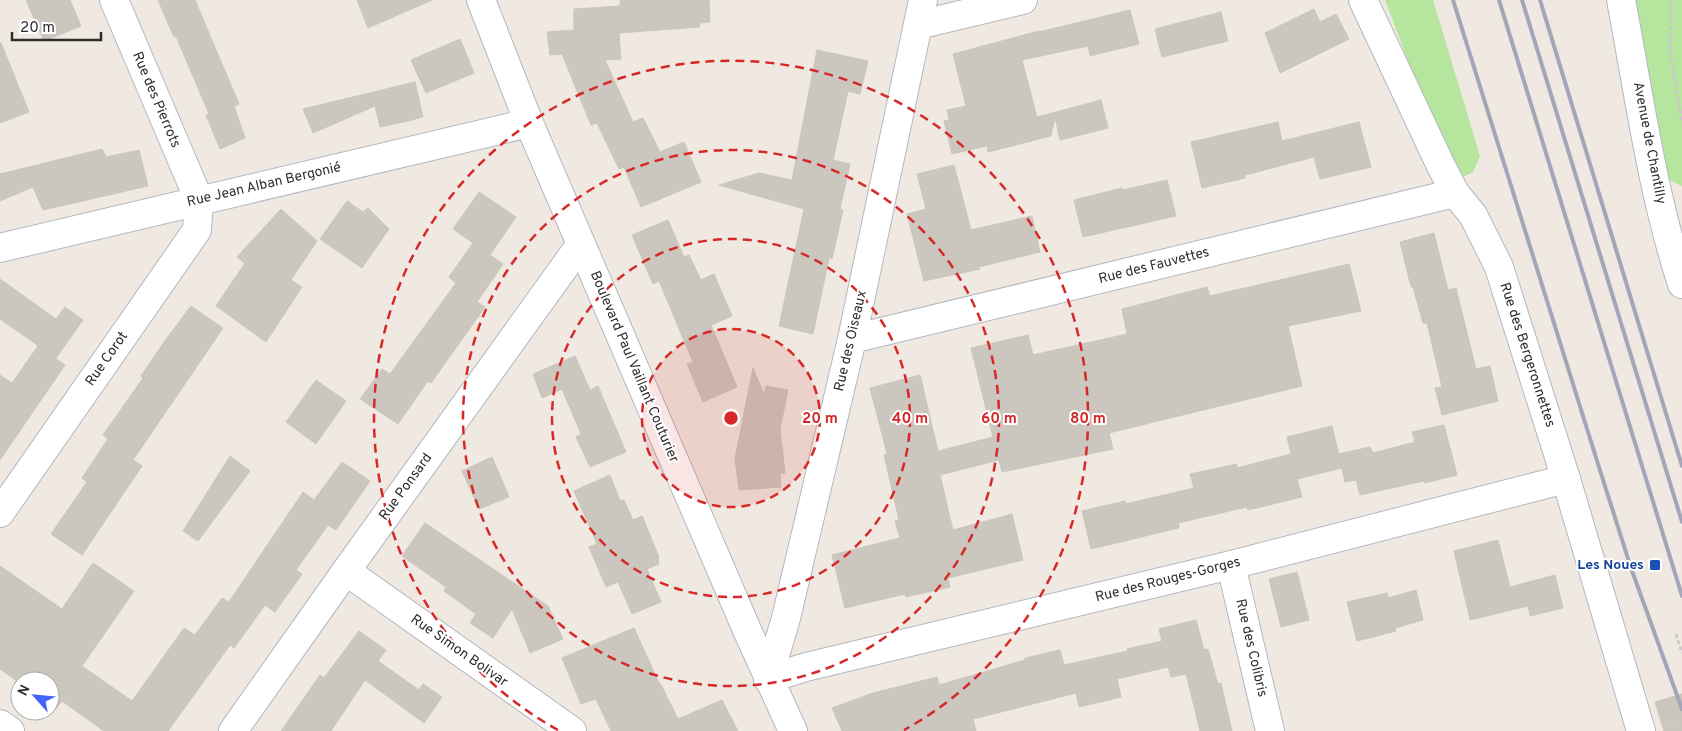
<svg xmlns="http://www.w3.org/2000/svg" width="1682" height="731" viewBox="0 0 1682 731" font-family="Overpass,sans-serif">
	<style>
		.green { fill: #b6e59e }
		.building { fill: #cbc7bf; stroke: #cbc5ba }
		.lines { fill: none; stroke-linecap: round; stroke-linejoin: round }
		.minor-casing { stroke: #b4b7c1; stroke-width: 30 }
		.path { stroke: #c9c9c9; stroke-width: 3; stroke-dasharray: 4 2.5; stroke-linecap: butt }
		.minor { stroke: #fff; stroke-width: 28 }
		.rail { stroke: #a3a6b8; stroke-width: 4 }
		.ring { fill: none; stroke: #d62828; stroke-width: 2.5; stroke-dasharray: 9 6 }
		.transit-dot { fill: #1a4fb4; stroke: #fff; stroke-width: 2 }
		.labels { text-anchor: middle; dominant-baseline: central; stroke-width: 4; stroke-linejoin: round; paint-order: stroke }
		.street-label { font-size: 14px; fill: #2e2e2e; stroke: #fff }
		.transit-label { font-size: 14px; font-weight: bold; fill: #164399; stroke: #fff; text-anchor: end }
		.centre { fill: #d62828; stroke: #fff; stroke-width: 2.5 }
		.ring-label { font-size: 15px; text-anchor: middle; font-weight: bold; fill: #d62828; stroke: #fff; stroke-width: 4; stroke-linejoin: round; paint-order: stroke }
	</style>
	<rect width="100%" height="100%" fill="#efe9e1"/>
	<g class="green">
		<polygon points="1385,0 1433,0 1480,156 1473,172 1463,177 1450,172"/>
		<polygon points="1636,0 1682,0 1682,186 1667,179"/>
	</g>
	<g class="building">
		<polygon points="26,0 70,0 81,26 44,41"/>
		<polygon points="158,0 195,0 239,104 234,106 245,138 220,149 206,115 209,114 176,36 174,37"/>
		<polygon points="357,0 432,0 368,28"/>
		<polygon points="620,0 709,0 710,22 700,23 699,27 619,33 621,59 605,60 633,122 643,118 660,152 684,142 701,182 641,207 624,167 619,169 597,123 591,125 562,54 550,55 547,32 574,30 574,9 620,6"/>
		<polygon points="1314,9 1320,22 1336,14 1349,39 1280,73 1265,33"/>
		<polygon points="1130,10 1139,44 1090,56 1088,46 1022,60 1037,117 1101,100 1108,128 1060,140 1055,117 1051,136 988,152 987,146 952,154 944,121 949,120 947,110 966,106 953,54 1039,31 1039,32"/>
		<polygon points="1221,12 1228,41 1162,57 1155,29"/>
		<polygon points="460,39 474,73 426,93 411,60"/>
		<polygon points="0,43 1,43 29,112 0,123"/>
		<polygon points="817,50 868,61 860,94 848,91 833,160 850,164 840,209 843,210 832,259 829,258 813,334 779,326 804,209 719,185 759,173 792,180"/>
		<polygon points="415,82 423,117 408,121 380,127 375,106 313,133 303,109"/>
		<polygon points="1278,122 1282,141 1359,122 1371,167 1320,179 1314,157 1245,175 1245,178 1202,188 1191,142"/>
		<polygon points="102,149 106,157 139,150 148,186 43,210 33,187 0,201 0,174"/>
		<polygon points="954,165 971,230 1032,216 1040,252 979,267 980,269 924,281 907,214 926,209 917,174"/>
		<polygon points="1167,180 1176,216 1083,237 1074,200 1122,188 1123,190"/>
		<polygon points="479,192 516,217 490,255 503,264 477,302 485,307 431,383 428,381 398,424 360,399 382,369 390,374 456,283 449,277 473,243 453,229"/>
		<polygon points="347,201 363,212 368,208 389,229 362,268 320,239"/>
		<polygon points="281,209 317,241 291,280 302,287 266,342 216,306 245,263 237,257"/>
		<polygon points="668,220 684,257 689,255 701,280 714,274 732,316 711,325 737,387 703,402 687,364 693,362 659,281 653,284 632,235"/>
		<polygon points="1434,233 1448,290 1456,288 1476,369 1490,366 1498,401 1442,415 1435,388 1442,387 1427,323 1423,323 1413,287 1411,287 1400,242"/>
		<polygon points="1349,264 1361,311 1288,326 1302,386 1109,433 1113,449 1002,472 999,460 940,475 953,530 1012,514 1023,560 948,578 950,587 906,597 905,594 845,608 832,555 900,538 895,521 899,520 884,455 887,454 870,388 920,375 938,451 993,437 971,348 1028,335 1033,355 1127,334 1122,309 1207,287 1210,296"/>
		<polygon points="0,279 56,319 65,307 83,320 56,358 0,319"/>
		<polygon points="191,306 223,328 133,460 142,466 82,555 51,534 87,482 82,478 108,439 103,435 143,378 141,376 164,342"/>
		<polygon points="38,346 65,365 0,460 0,375 12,383"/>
		<polygon points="575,356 590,390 598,386 626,452 590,467 576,437 581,434 562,389 542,398 533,374"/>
		<polygon points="753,368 764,394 766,386 788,390 780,429 785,473 780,474 781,487 739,490 735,459"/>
		<polygon points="316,380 346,401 316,444 286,422"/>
		<polygon points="1444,425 1457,475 1425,483 1424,481 1360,495 1356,480 1345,482 1339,454 1370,447 1373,453 1415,442 1412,432"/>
		<polygon points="1332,426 1342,468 1297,479 1302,497 1248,510 1247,507 1178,523 1179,528 1091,549 1082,511 1125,501 1126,504 1194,488 1190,474 1237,464 1237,468 1291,454 1287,437"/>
		<polygon points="230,456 250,471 198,541 183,531"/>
		<polygon points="492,457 509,497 479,509 462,471"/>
		<polygon points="342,462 370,481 336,530 328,525 296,570 302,574 275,612 265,605 234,648 230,645 168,731 104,731 62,701 56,709 50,704 50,681 20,681 20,683 0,669 0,566 62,609 93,563 134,591 82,666 132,701 184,628 195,635 222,598 229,602 303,492 314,500"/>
		<polygon points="610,475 620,501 624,500 633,520 642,516 659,557 658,558 659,564 647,569 661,602 632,614 618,582 606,587 589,547 597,544 574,491"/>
		<polygon points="425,523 548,606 563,639 530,653 512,609 493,638 470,623 476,614 444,591 446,587 402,556"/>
		<polygon points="1498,540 1510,587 1555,575 1563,608 1530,616 1528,606 1470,620 1454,551"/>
		<polygon points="1297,572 1309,620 1281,627 1269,579"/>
		<polygon points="1416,590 1423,620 1395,628 1396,631 1357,641 1347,602 1387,593 1388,598"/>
		<polygon points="1196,620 1204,650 1208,649 1218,684 1221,683 1232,731 1200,731 1186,674 1171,677 1168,667 1117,679 1121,697 1079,707 1076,693 973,719 976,731 842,731 832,708 873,693 937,677 939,685 1025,660 1025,658 1060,650 1064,665 1128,651 1127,649 1162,641 1159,629"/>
		<polygon points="634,628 659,683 660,683 678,719 722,700 738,731 611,731 596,699 581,704 562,658"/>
		<polygon points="359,631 386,650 378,661 419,690 423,684 442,697 424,723 365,680 331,731 281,731 320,675 324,678"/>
		<polygon points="1682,694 1682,731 1664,731 1655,702"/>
	</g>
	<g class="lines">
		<g class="minor-casing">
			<g id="minor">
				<polyline points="481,0 529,123 747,630 793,731"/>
				<polyline points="1363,0 1441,166 1455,193 1473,215 1499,267 1566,479 1641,731"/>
				<path d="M1621 0C1639 95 1652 192 1682 284"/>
				<polyline points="918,25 1023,0"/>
				<polyline points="0,248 529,123"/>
				<polyline points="852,339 1455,193"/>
				<polyline points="0,513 197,230 199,200 114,0"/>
				<polyline points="1231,565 1270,731"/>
				<polyline points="346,571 572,731"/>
				<polyline points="768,679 806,667 1231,565 1566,479"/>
				<polyline points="768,679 786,618 852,339 923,0"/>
				<polyline points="0,724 10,731"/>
				<polyline points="233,731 346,571 581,244"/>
			</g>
		</g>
		<g class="path">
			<polyline points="1671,0 1670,50 1682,123"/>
			<polyline points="1676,634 1682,653"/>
			<polyline points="1673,731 1670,723 1682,720"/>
		</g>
		<use href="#minor" class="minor"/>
		<g class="rail">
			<polyline points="1453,0 1598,464 1631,568 1682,709"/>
			<polyline points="1499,0 1682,596"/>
			<polyline points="1522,0 1682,522"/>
			<polyline points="1540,0 1682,466"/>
		</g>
	</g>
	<circle cx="731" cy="418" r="89" fill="#d62828" fill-opacity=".12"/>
	<g class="ring">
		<circle cx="731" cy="418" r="89"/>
		<circle cx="731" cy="418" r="179"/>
		<circle cx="731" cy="418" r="268"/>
		<path d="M558 730A357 357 0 1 1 904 730"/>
	</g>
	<rect class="transit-dot" x="1649" y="559" width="12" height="12" rx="2.5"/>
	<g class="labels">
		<g class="street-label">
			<text transform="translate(156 100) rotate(67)">Rue des Pierrots</text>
			<text transform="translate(1649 143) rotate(79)">Avenue de Chantilly</text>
			<text transform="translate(264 185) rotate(-13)">Rue Jean Alban Bergonié</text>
			<text transform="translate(1154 266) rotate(-14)">Rue des Fauvettes</text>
			<text transform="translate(851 341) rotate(-77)">Rue des Oiseaux</text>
			<text transform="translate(1527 355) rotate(72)">Rue des Bergeronnettes</text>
			<text transform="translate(107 359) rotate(-55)">Rue Corot</text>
			<text transform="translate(634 367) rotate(67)">Boulevard Paul Vaillant Couturier</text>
			<text transform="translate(406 487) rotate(-54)">Rue Ponsard</text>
			<text transform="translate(1168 580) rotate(-14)">Rue des Rouges-Gorges</text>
			<text transform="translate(1251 648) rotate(77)">Rue des Colibris</text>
			<text transform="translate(459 651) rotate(35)">Rue Simon Bolivar</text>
		</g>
		<g class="transit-label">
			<text x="1644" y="565">Les Noues</text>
		</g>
	</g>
	<circle cx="731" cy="418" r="8" class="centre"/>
	<g class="ring-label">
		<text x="820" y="423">20 m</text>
		<text x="910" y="423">40 m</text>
		<text x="999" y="423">60 m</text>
		<text x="1088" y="423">80 m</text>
	</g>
	<g transform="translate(35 696) rotate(297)"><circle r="24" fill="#ffffff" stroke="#ababab"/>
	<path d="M0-4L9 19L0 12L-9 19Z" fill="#4264fb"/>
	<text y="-8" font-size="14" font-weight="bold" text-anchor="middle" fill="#2e2e2e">N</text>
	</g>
	<path d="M12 32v8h89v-8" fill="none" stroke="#2e2e2e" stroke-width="2.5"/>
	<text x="20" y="32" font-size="15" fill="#2e2e2e" stroke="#ffffff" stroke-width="4" paint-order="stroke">20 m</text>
</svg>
